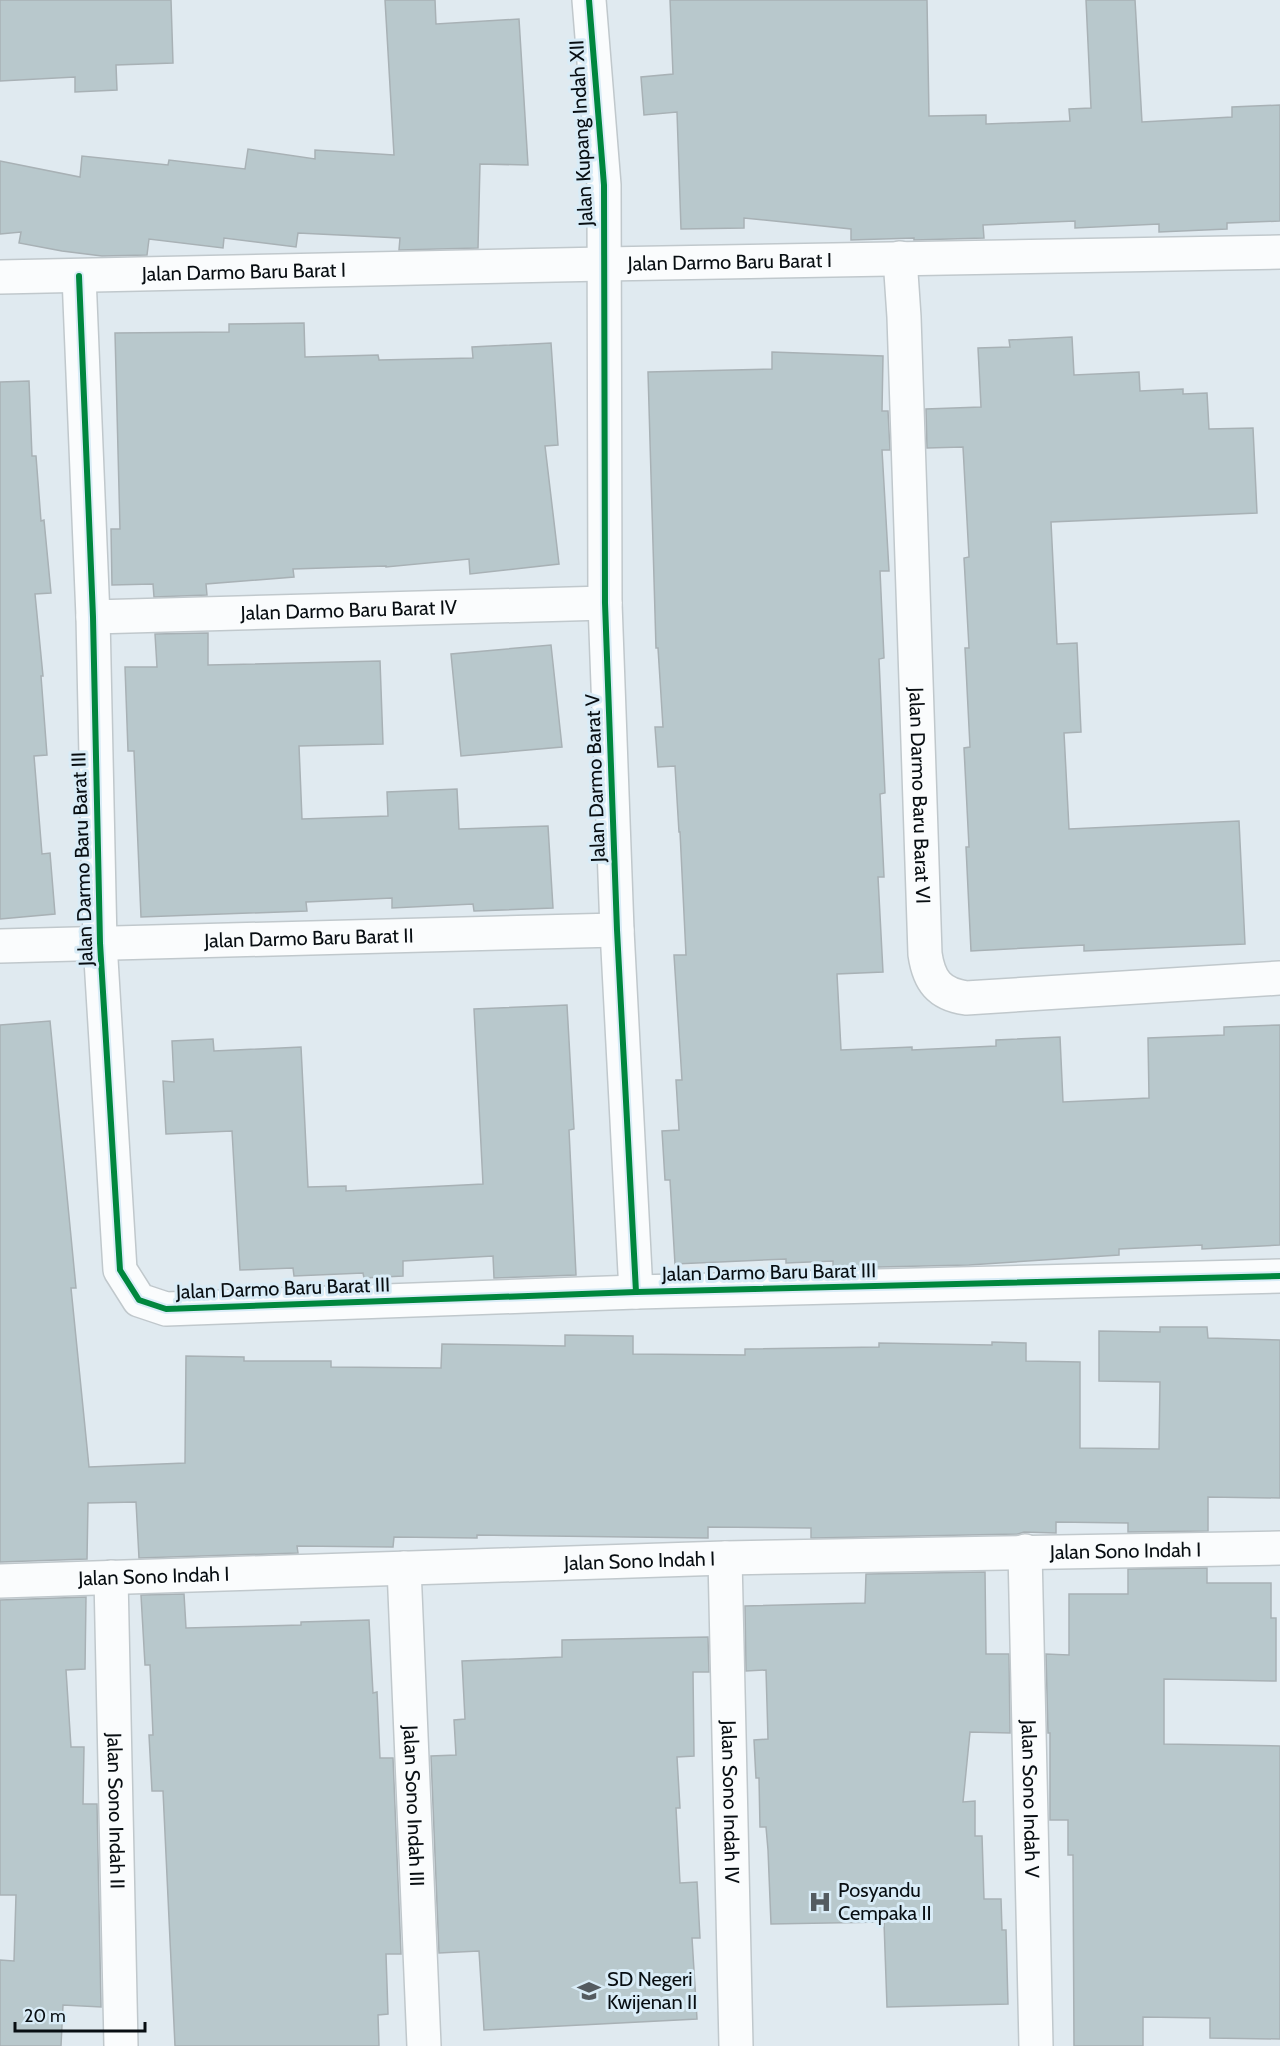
<svg xmlns="http://www.w3.org/2000/svg" width="1280" height="2046" viewBox="0 0 1280 2046" font-family="Cabin,sans-serif">
	<style>
		.building { fill: #b8c8cc; stroke: #a8b1b5; stroke-width: 1.5 }
		.lines { fill: none; stroke-linecap: round; stroke-linejoin: round }
		.minor-casing { stroke: #c0c8cc; stroke-width: 36 }
		.minor { stroke: #fafcfd; stroke-width: 33 }
		.cycleway-casing { stroke: #d9ecf7; stroke-width: 10 }
		.cycleway { stroke: #00873e; stroke-width: 6 }
		.labels { text-anchor: middle; dominant-baseline: central; stroke-width: 6; stroke-linejoin: round; paint-order: stroke }
		.street-label { font-size: 20px; fill: #080e12; stroke: #d9ecf7 }
		.poi-label { font-size: 20px; fill: #080e12; stroke: #d9ecf7; text-anchor: start }
	</style>
	<rect width="100%" height="100%" fill="#e0eaf0"/>
	<g class="building">
		<polygon points="0,0 171,0 173,63 116,65 117,90 75,92 75,77 0,81"/>
		<polygon points="385,0 435,0 436,24 519,19 528,165 480,164 478,248 399,250 400,238 298,233 296,247 224,238 223,248 149,239 147,255 102,256 62,251 19,243 21,232 0,234 0,161 80,177 82,156 168,165 169,160 245,169 248,149 315,159 315,150 394,155"/>
		<polygon points="670,0 927,0 929,116 986,115 986,124 1070,121 1069,109 1091,108 1086,0 1135,0 1142,122 1232,117 1232,107 1280,105 1280,221 1227,223 1227,229 1159,232 1159,224 1075,228 1075,221 983,225 984,238 914,240 914,238 851,240 851,229 744,218 744,228 681,229 677,112 644,115 641,77 673,74"/>
		<polygon points="304,323 305,357 378,355 379,360 473,358 472,347 551,343 558,445 545,446 559,564 470,574 469,559 386,567 386,566 293,569 294,577 206,584 207,595 154,597 153,584 112,585 111,529 120,529 115,333 229,332 229,324"/>
		<polygon points="1072,337 1074,375 1139,372 1140,391 1183,389 1183,394 1207,393 1209,429 1253,428 1257,513 1051,522 1057,644 1077,643 1081,732 1064,733 1069,829 1239,821 1245,944 1084,951 1084,945 971,951 966,847 969,847 964,748 970,747 965,648 969,648 964,558 969,557 963,447 927,448 926,409 981,407 978,348 1010,347 1009,340"/>
		<polygon points="772,352 883,356 882,411 888,411 890,450 882,450 889,571 880,571 884,658 879,659 885,793 880,794 884,877 878,877 883,972 837,974 841,1050 912,1047 912,1050 996,1046 996,1040 1060,1037 1063,1102 1149,1098 1148,1038 1224,1035 1224,1027 1280,1025 1280,1245 1202,1249 1202,1245 1119,1249 1119,1255 969,1265 833,1268 833,1261 786,1263 786,1259 675,1264 670,1180 665,1180 662,1131 679,1130 676,1080 682,1080 674,955 686,955 680,832 679,832 675,766 658,767 655,727 663,727 658,648 656,648 648,372 772,369"/>
		<polygon points="29,381 32,456 36,456 41,521 44,520 51,593 35,594 43,676 41,676 47,755 34,756 42,854 50,853 55,914 0,919 0,382"/>
		<polygon points="208,633 208,665 380,661 383,744 299,746 302,819 388,816 387,792 457,789 459,829 548,826 553,908 474,911 473,904 392,908 392,898 306,902 307,911 141,917 134,751 128,751 125,667 157,667 155,634"/>
		<polygon points="551,645 562,747 461,756 451,654"/>
		<polygon points="567,1005 574,1129 569,1130 576,1275 494,1278 493,1256 403,1261 403,1276 364,1278 363,1273 294,1276 293,1268 240,1270 232,1131 166,1134 163,1081 174,1082 172,1041 213,1039 214,1051 301,1047 308,1187 346,1186 346,1191 483,1184 474,1009"/>
		<polygon points="50,1021 76,1288 71,1288 89,1467 185,1463 186,1356 244,1357 244,1361 331,1361 331,1367 441,1368 442,1344 565,1346 565,1335 633,1336 633,1354 745,1355 745,1349 879,1347 879,1343 992,1345 992,1342 1026,1343 1026,1361 1080,1362 1080,1448 1159,1449 1160,1382 1099,1381 1099,1331 1160,1332 1160,1327 1207,1327 1208,1338 1280,1340 1280,1498 1208,1497 1208,1531 1128,1532 1128,1523 1056,1522 1056,1533 1024,1532 1018,1534 814,1538 811,1538 811,1528 708,1527 708,1538 477,1535 477,1538 394,1537 393,1547 297,1546 298,1553 139,1558 136,1502 88,1503 87,1559 0,1562 0,1025"/>
		<polygon points="1207,1568 1207,1583 1271,1583 1271,1618 1276,1618 1276,1681 1164,1679 1164,1744 1280,1746 1280,2039 1210,2038 1210,2018 1143,2017 1143,2046 1074,2046 1073,1855 1068,1855 1068,1820 1050,1820 1050,1733 1048,1733 1046,1654 1069,1655 1069,1594 1128,1594 1128,1569"/>
		<polygon points="985,1572 986,1654 1009,1654 1010,1733 970,1732 963,1802 975,1801 975,1836 982,1836 984,1899 1001,1899 1002,1930 1006,1930 1008,2004 887,2007 884,1922 771,1924 768,1850 766,1827 760,1827 759,1778 756,1778 754,1740 768,1739 766,1670 746,1671 745,1606 865,1603 866,1574"/>
		<polygon points="184,1594 186,1628 301,1625 301,1622 369,1620 373,1693 377,1692 380,1758 393,1758 401,1954 386,1954 388,2014 378,2015 379,2046 175,2046 163,1791 152,1791 149,1735 153,1735 150,1665 145,1665 141,1595"/>
		<polygon points="86,1597 85,1669 66,1670 71,1747 84,1747 83,1804 97,1804 101,2007 63,2005 61,2046 0,2046 0,1960 14,1961 16,1895 0,1895 0,1600"/>
		<polygon points="708,1637 709,1672 693,1672 694,1756 677,1757 680,1808 676,1808 680,1883 697,1882 700,1938 692,1938 697,2019 484,2030 479,1951 439,1953 431,1756 456,1755 454,1720 465,1719 462,1661 562,1657 562,1640"/>
	</g>
	<g class="lines">
		<g class="minor-casing">
			<g id="minor">
				<polyline points="589,0 604,185 605,603 617,930 636,1292"/>
				<path id="s1" d="M900 258 904 317 925 954C929 981 939 994 966 998L1280 978"/>
				<polyline points="79,276 93,617 100,943 120,1270 139,1300 166,1309 636,1292 1280,1276"/>
				<path id="s2" d="M0 277 604 264 1280 252"/>
				<path id="s3" d="M93 617 605 603"/>
				<path id="s4" d="M0 946 617 930"/>
				<path id="s5" d="M1025 1551 1036 2046"/>
				<path id="s6" d="M725 1558 736 2046"/>
				<path id="s7" d="M404 1568 424 2046"/>
				<path id="s8" d="M111 1577 121 2046"/>
				<path id="s9" d="M0 1581 725 1558 1280 1548"/>
			</g>
		</g>
		<use href="#minor" class="minor"/>
		<g class="cycleway-casing">
			<g id="cycleway">
				<polyline points="589,0 604,185 605,603 617,930 636,1292"/>
				<polyline points="79,276 93,617 100,943 120,1270 139,1300 166,1309 636,1292 1280,1276"/>
			</g>
		</g>
		<use href="#cycleway" class="cycleway"/>
	</g>
	<defs>
		<g id="hospital-bare" transform="scale(1.8)"><path d="M-5-5h3v3.5h4V-5h3V5h-3V1.5h-4V5h-3Z" fill="#545b60" stroke="#d9ecf7" stroke-width="2.5" paint-order="stroke"/></g>
		<g id="school-bare" transform="scale(1.8)"><path d="M0-5L7-2L0 1L-7-2ZM-4 1L0 2.5L4 1V4Q0 6-4 4Z" fill="#545b60" stroke="#d9ecf7" stroke-width="2.5" paint-order="stroke"/></g>
	</defs>
	<g fill-rule="evenodd">
		<use href="#hospital-bare" x="820" y="1902"/>
		<use href="#school-bare" x="589" y="1991"/>
	</g>
	<g class="labels">
		<g class="street-label">
			<text transform="translate(581 133) rotate(-93)">Jalan Kupang Indah XII</text>
			<text stroke="none"><textPath href="#s2" startOffset="730">Jalan Darmo Baru Barat I</textPath></text>
			<text stroke="none"><textPath href="#s2" startOffset="244">Jalan Darmo Baru Barat I</textPath></text>
			<text stroke="none"><textPath href="#s3" startOffset="256">Jalan Darmo Baru Barat IV</textPath></text>
			<text transform="translate(595 778) rotate(-92)">Jalan Darmo Barat V</text>
			<text stroke="none"><textPath href="#s1" startOffset="538">Jalan Darmo Baru Barat VI</textPath></text>
			<text transform="translate(82 859) rotate(-92)">Jalan Darmo Baru Barat III</text>
			<text stroke="none"><textPath href="#s4" startOffset="309">Jalan Darmo Baru Barat II</textPath></text>
			<text transform="translate(769 1272) rotate(-1)">Jalan Darmo Baru Barat III</text>
			<text transform="translate(283 1288) rotate(-2)">Jalan Darmo Baru Barat III</text>
			<text stroke="none"><textPath href="#s9" startOffset="1126">Jalan Sono Indah I</textPath></text>
			<text stroke="none"><textPath href="#s9" startOffset="640">Jalan Sono Indah I</textPath></text>
			<text stroke="none"><textPath href="#s9" startOffset="154">Jalan Sono Indah I</textPath></text>
			<text stroke="none"><textPath href="#s5" startOffset="248">Jalan Sono Indah V</textPath></text>
			<text stroke="none"><textPath href="#s6" startOffset="244">Jalan Sono Indah IV</textPath></text>
			<text stroke="none"><textPath href="#s7" startOffset="238">Jalan Sono Indah III</textPath></text>
			<text stroke="none"><textPath href="#s8" startOffset="234">Jalan Sono Indah II</textPath></text>
		</g>
		<g class="poi-label">
			<text x="838" y="1890">Posyandu<tspan x="838" dy="23">Cempaka II</tspan></text>
			<text x="607" y="1979">SD Negeri<tspan x="607" dy="23">Kwijenan II</tspan></text>
		</g>
	</g>
	<path d="M15 2022v9h130v-9" fill="none" stroke="#080e12" stroke-width="3"/>
	<text x="24" y="2022" font-size="18" fill="#080e12" stroke="#d9ecf7" stroke-width="4.5" paint-order="stroke">20 m</text>
</svg>
